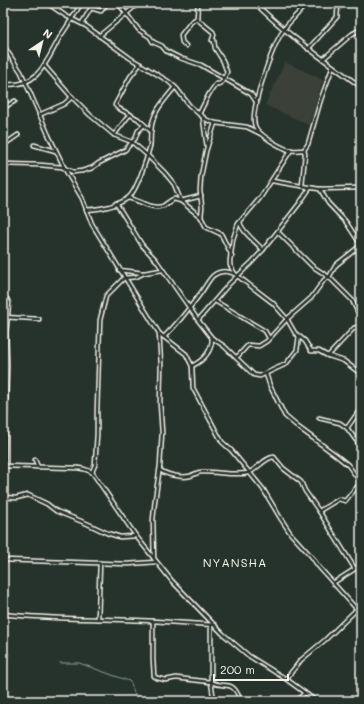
<svg xmlns="http://www.w3.org/2000/svg" width="364" height="704" viewBox="0 0 364 704" font-family="Mali,sans-serif">
	<style>
		.built { fill: #3b4139 }
		.lines { fill: none; stroke-linecap: round; stroke-linejoin: round }
		.stream { stroke: #8ca09c; stroke-width: 1 }
		.river { stroke: #466a6a; stroke-width: 4.5 }
		.minor-casing { stroke: #f4f1e8; stroke-width: 5.5 }
		.minor { stroke: #26332d; stroke-width: 2.5 }
		.labels { text-anchor: middle; dominant-baseline: central; stroke-width: 4; stroke-linejoin: round; paint-order: stroke }
		.quarter-label { font-size: 12px; letter-spacing: 1px; fill: #f4f1e8; stroke: #26332d }
	</style>
	<rect width="100%" height="100%" fill="#26332d"/>
	<filter id="ink" filterUnits="userSpaceOnUse"><feTurbulence type="fractalNoise" baseFrequency=".025" numOctaves="2"/><feDisplacementMap in="SourceGraphic" scale="8" xChannelSelector="R" yChannelSelector="G"/><feConvolveMatrix kernelMatrix="1 2 1 2 8 2 1 2 1" color-interpolation-filters="sRGB"/></filter>
	<g filter="url(#ink)">
		<polygon class="built" points="285,62 323,80 309,125 265,105"/>
		<g class="lines">
			<polyline class="stream" points="60,663 79,663 129,681 131,683 134,693 143,701"/>
			<polyline class="river" points="3,652 7,655"/>
			<g class="minor-casing">
				<g id="minor">
					<polyline points="47,3 66,16 86,26 130,58 168,81 177,89 189,105 199,114"/>
					<polyline points="118,3 139,30 150,37 153,42 162,46 166,51 180,58 201,65 251,94 257,103"/>
					<path d="M255 3C287 35 325 60 361 87"/>
					<path d="M306 3C300 14 289 20 283 31 273 45 249 111 255 126 258 135 280 147 289 150 294 151 299 150 304 150L308 144 321 99 333 66"/>
					<polyline points="58,10 60,3"/>
					<polyline points="197,19 213,32 214,35 212,40 214,40 215,48 223,61 227,72 222,82 219,84 216,84 209,94 199,114 207,120 215,123 206,151 201,176 200,191 202,207 201,217 206,227 221,234 232,256"/>
					<polyline points="82,23 91,8 101,11 107,3"/>
					<polyline points="99,36 139,3"/>
					<polyline points="3,45 21,72 49,136 66,171 82,198 92,224 159,333 161,364 160,403 162,432 160,466 155,500 153,520 154,559"/>
					<polyline points="186,46 182,42 181,35 191,22 197,18 198,3"/>
					<polyline points="308,49 337,17 338,3"/>
					<polyline points="323,59 352,34 361,29"/>
					<polyline points="44,65 69,94 90,115 114,135 132,142 147,155 165,173 174,184 181,201 201,217"/>
					<path d="M3 84C38 89 46 62 60 37 67 26 75 15 81 3"/>
					<polyline points="3,108 15,101"/>
					<polyline points="39,115 64,104 72,97"/>
					<polyline points="203,118 207,147"/>
					<polyline points="215,123 247,127 261,134"/>
					<path d="M151 131C152 112 164 101 175 87"/>
					<polyline points="114,135 130,114"/>
					<polyline points="3,142 8,142 18,135"/>
					<polyline points="34,145 56,151"/>
					<polyline points="3,164 40,165 62,167 73,172 82,171 92,168 99,163 125,150 135,139 138,131 144,125"/>
					<polyline points="272,181 319,189 361,188"/>
					<polyline points="302,186 305,154 304,150"/>
					<polyline points="320,189 328,203 346,222 361,245"/>
					<path d="M128 198C139 200 152 210 163 206 167 204 170 200 174 199L181 201 201 196"/>
					<polyline points="116,203 142,245 156,260 198,320"/>
					<path d="M86 210C100 209 117 206 128 198 137 191 147 158 150 146 151 142 150 136 151 131L138 119 118 108 115 105 130 77 140 64"/>
					<polyline points="278,232 312,266 329,277 352,300 361,319"/>
					<polyline points="263,250 299,204 310,188"/>
					<polyline points="119,270 143,273"/>
					<polyline points="235,274 230,265 230,260 233,239 238,224 260,198 291,150"/>
					<polyline points="3,298 7,299 9,303 6,333 7,365 4,466"/>
					<polyline points="215,301 265,331 269,338"/>
					<polyline points="3,317 39,319"/>
					<polyline points="160,334 186,354 192,366 193,388 222,442 231,450 263,489 281,519 291,534 312,557 318,566 361,614"/>
					<path d="M164 337C177 324 189 309 200 294 204 289 210 277 214 275 221 270 228 271 235 274L273 303 287 319 295 333 305 341 311 351H319L326 355 344 361 361 374"/>
					<polyline points="212,338 224,346 254,375 260,376 286,364 297,350 299,336"/>
					<polyline points="328,356 354,328 361,326"/>
					<polyline points="236,357 238,356 248,345 259,346 267,341 287,319 311,298 324,280 329,277 336,265 361,245"/>
					<path d="M192 366C204 360 212 352 212 338L198 320 229 284 251 263 263 250C257 243 241 231 240 222"/>
					<polyline points="266,374 270,386 285,416 298,427 337,456 348,465 361,483"/>
					<polyline points="361,408 347,428 361,447"/>
					<polyline points="319,418 340,423 347,428"/>
					<polyline points="35,460 38,467"/>
					<polyline points="3,466 78,468 84,469 92,472 136,536 172,581 223,634 249,656 286,679 316,701"/>
					<path d="M160 470C167 475 181 478 190 476 194 475 197 472 201 472 215 471 234 476 248 473 257 470 265 457 274 457L283 468 301 482 305 491 319 511 355 569"/>
					<polyline points="92,472 95,465 97,434 97,411 100,320 106,296 124,278 136,277 144,273 162,270"/>
					<polyline points="3,497 16,498 28,495 47,504 56,511 88,524 107,533 120,537 136,536"/>
					<polyline points="319,511 339,499 345,501 361,482"/>
					<polyline points="3,560 128,564 156,562"/>
					<polyline points="333,583 361,565"/>
					<path d="M3 614C53 620 103 618 153 621"/>
					<polyline points="98,619 100,563"/>
					<path d="M211 625V682C227 690 231 677 241 701"/>
					<polyline points="286,679 301,660 325,640 357,609"/>
					<polyline points="214,701 211,682 176,678 166,680 157,678 154,676 153,659 153,621 215,625"/>
					<polyline points="296,701 305,693"/>
				</g>
			</g>
			<use href="#minor" class="minor"/>
		</g>
	</g>
	<g class="labels">
		<g class="quarter-label">
			<text x="235" y="562">NYANSHA</text>
		</g>
	</g>
	<rect width="364" height="704" fill="none" stroke="#26332d" stroke-width="16"/>
	<rect x="8" y="8" width="348" height="688" fill="none" stroke="#f4f1e8" stroke-width="1.5" filter="url(#ink)"/>
	<g transform="translate(42 42) rotate(35)" stroke="#26332d" stroke-width="3" paint-order="stroke">
	<path d="M0-3L7 15L0 10L-7 15Z" fill="#f4f1e8"/>
	<text y="-6" font-size="11" font-weight="bold" text-anchor="middle" fill="#f4f1e8">N</text>
	</g>
	<path d="M214 674v6h74v-6" fill="none" stroke="#f4f1e8" stroke-width="2"/>
	<text x="220" y="674" font-size="12" fill="#f4f1e8" stroke="#26332d" stroke-width="3" paint-order="stroke">200 m</text>
</svg>
